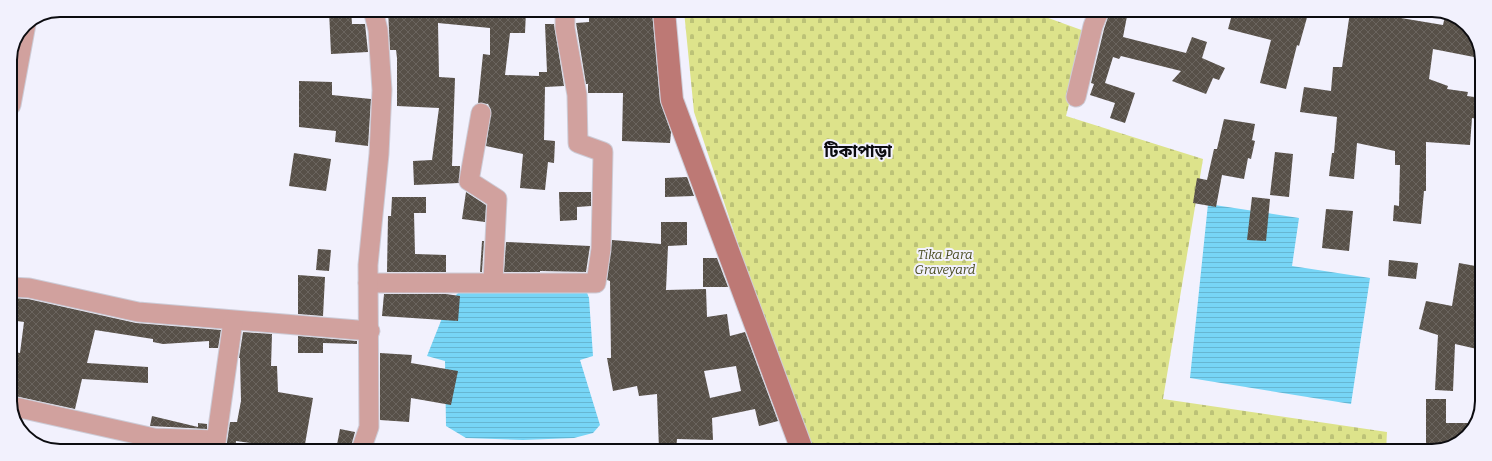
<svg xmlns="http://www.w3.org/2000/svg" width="1492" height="461" viewBox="0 0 1492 461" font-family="Bitter,'Noto Sans Bengali',serif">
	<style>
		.cemetery { fill: url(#cemetery-stones) }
		.water { fill: url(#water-rules) }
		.building { fill: url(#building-cross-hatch); fill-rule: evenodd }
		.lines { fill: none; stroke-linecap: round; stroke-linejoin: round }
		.street-casing { stroke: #cdccd7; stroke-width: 21 }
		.secondary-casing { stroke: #cdccd7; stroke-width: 24 }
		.street { stroke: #d1a19e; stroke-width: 19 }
		.secondary { stroke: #bd7975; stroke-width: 22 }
		.labels { text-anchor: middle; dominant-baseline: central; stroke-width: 4; stroke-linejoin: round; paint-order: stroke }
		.park-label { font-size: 13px; font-style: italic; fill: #4b4e23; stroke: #f2f1fd }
		.district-label { font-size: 17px; font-weight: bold; fill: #0c0c10; stroke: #f2f1fd }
		.rim { fill: none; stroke: #0c0c10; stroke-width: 2 }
	</style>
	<defs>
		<pattern id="cemetery-stones" width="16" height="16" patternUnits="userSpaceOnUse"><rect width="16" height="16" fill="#dde38b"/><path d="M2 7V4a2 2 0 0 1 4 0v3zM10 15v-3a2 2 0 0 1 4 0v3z" fill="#bcc277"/></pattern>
		<pattern id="water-rules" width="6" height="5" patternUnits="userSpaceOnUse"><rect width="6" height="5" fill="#77d5f6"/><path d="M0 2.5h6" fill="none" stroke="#66b6d2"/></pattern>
		<pattern id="building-cross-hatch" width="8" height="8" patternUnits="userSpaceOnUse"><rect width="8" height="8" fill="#575048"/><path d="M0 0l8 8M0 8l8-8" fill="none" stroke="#6a645e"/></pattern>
	</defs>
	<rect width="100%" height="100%" fill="#f2f1fd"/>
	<polygon class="cemetery" points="684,11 1029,11 1087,32 1066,116 1203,159 1163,399 1387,432 1386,451 813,450 742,256 694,112"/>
	<g class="water">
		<polygon points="1208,204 1299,218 1292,266 1370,278 1351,404 1190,378"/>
		<polygon points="586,290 589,298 593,356 580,360 600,425 593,433 574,438 523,440 466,438 446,426 445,361 427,356 448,303 460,291"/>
	</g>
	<g class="building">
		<polygon points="329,10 351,10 352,24 365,24 368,52 331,54"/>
		<polygon points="388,10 526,11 525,33 510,33 505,75 539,76 539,72 547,72 545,24 554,24 564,86 545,87 544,140 555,141 554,163 548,162 545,190 520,188 523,154 486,146 491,110 488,104 478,103 483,54 490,55 490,28 438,23 439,77 455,78 452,166 460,166 459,183 414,185 413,161 432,160 439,108 397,106 397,58 396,50 390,50"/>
		<polygon points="589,11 652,11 660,101 671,132 670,143 622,141 623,93 588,93 588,84 586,84 576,23 589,22"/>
		<polygon points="1110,11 1128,11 1123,37 1186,53 1192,37 1207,42 1202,58 1225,68 1219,80 1213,78 1206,94 1172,81 1181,71 1121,56 1119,59 1113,57 1105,83 1135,93 1125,123 1110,118 1115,103 1090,95 1094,84 1091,83 1104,29"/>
		<polygon points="1233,11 1299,12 1308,14 1299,46 1297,45 1286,89 1260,83 1271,40 1228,29"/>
		<polygon points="1350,12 1365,12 1443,25 1446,12 1470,27 1477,43 1474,57 1433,49 1429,79 1448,86 1447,89 1468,92 1467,96 1482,98 1482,120 1472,118 1470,145 1426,142 1426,191 1424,191 1421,224 1393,221 1394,205 1399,206 1400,165 1395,165 1395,151 1357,143 1354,179 1329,176 1332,153 1334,153 1337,117 1300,112 1304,87 1331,91 1333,67 1342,67"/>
		<polygon points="299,81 332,82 332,95 371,99 368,146 335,142 336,131 299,127"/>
		<polygon points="1224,119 1255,124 1252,140 1255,141 1251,159 1248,158 1244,179 1222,175 1216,207 1193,203 1197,178 1207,180 1214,149 1217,149"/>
		<polygon points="1275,152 1293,154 1289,197 1270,195"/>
		<polygon points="294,153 331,159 326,191 289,186"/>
		<polygon points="687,177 694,196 665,197 665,178"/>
		<polygon points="466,192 486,205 485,222 462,219"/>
		<polygon points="559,192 591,192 591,206 577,207 577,220 560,221"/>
		<polygon points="392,197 426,197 426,213 414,213 415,254 446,255 446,272 387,272 388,216 391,216"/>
		<polygon points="1252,197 1270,199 1266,241 1247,240"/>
		<polygon points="1326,209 1353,211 1349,251 1322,248"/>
		<path d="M661 222H687V245L668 246 666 290 706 289 707 317 727 314 730 336 745 332 778 421 759 426 755 409 712 418 713 440 677 439 676 450H659L657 394 639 396 637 386 613 391 607 358H611L610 281 607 280 612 240 661 244ZM736 366 741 391 710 398 704 371Z"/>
		<polygon points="482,241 484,241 482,272 480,272"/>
		<polygon points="506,242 590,246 586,272 540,271 540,272 504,272"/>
		<polygon points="318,249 331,250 329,271 316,270"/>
		<polygon points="703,258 717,258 728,287 703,287"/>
		<polygon points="1389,260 1418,263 1416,279 1388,276"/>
		<polygon points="1459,263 1481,267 1481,278 1474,318 1481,319 1481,331 1477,349 1455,344 1453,391 1435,390 1438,335 1419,329 1426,301 1452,306"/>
		<polygon points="298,275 325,277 323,316 298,314"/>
		<polygon points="384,294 446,294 460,296 458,321 382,316"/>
		<polygon points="10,298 28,299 136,323 221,330 218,348 209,348 209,341 163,344 153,342 153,339 95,330 87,363 148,367 148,383 82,379 75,409 10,395 10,351 20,353 24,322 10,320"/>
		<polygon points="243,332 272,334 271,366 277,366 278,392 313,398 304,450 286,450 287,448 236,441 235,449 226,449 230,422 237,422 241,401 240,358 239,358"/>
		<polygon points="298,336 357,341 357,344 323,343 323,353 298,353"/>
		<polygon points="380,353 412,355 411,363 458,371 451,405 411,398 409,422 380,420"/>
		<polygon points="1426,399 1446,399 1446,423 1475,423 1463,441 1450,445 1426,445"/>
		<polygon points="152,416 198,427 198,423 207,424 207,429 150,426"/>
		<polygon points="340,429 355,432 350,450 336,450"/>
	</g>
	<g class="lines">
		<g class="street-casing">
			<g id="street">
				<polyline points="1076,97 1093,26 1099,11"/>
				<polyline points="11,105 26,24"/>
				<polyline points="481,113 469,181 497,199 493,282"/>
				<polyline points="368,283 596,283 601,249 603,152 578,143 577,95 565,28 565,11"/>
				<polyline points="10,287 29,288 138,312 370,331"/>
				<polyline points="11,406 154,438 216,440"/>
				<polyline points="215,449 233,321"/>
				<polyline points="361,450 369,427 368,265 379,154 382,90 378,30 373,10"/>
			</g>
		</g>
		<g class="secondary-casing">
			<polyline id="secondary" points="664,11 672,100 802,450"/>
		</g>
		<use href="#street" class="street"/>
		<use href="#secondary" class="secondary"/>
	</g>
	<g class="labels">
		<g class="park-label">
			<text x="945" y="254">Tika Para<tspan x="945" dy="15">Graveyard</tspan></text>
		</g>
		<g class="district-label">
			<text x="858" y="151">টিকাপাড়া</text>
		</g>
	</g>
	<path d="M0 0H1492V461H0ZM60 17H1432A43 43 0 0 1 1475 60V401A43 43 0 0 1 1432 444H60A43 43 0 0 1 17 401V60A43 43 0 0 1 60 17Z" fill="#f2f1fd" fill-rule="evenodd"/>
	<path class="rim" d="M60 17H1432A43 43 0 0 1 1475 60V401A43 43 0 0 1 1432 444H60A43 43 0 0 1 17 401V60A43 43 0 0 1 60 17Z"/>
</svg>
